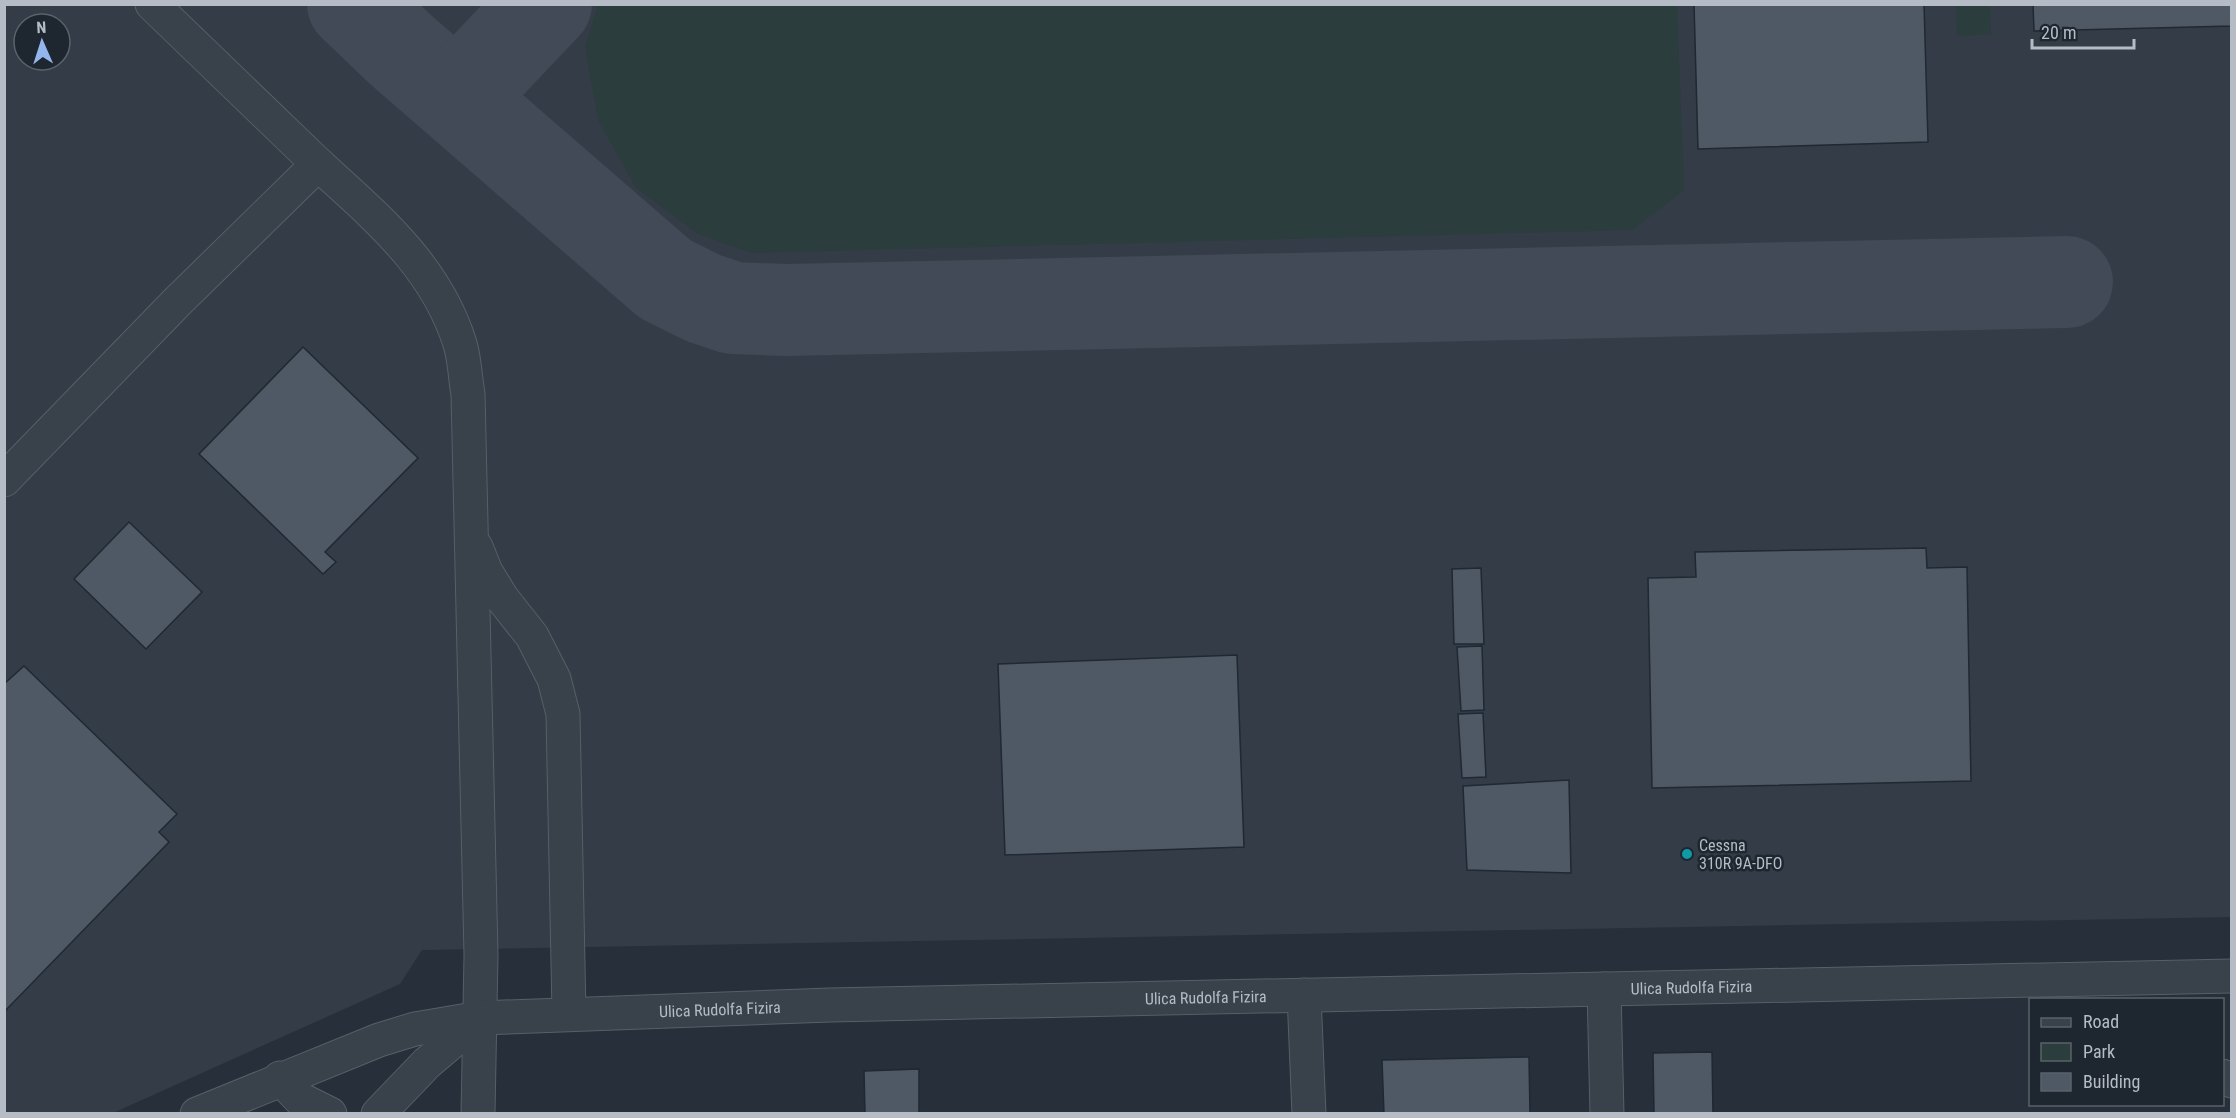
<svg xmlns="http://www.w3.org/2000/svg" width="2236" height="1118" viewBox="0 0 2236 1118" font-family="'Roboto Condensed',sans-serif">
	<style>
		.airport { fill: #343c47; fill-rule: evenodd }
		.green { fill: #2b3d3d }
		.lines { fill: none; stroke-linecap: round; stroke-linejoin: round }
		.taxiway { stroke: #414a56; stroke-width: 92 }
		.building { fill: #4f5865; stroke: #202831; stroke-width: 1.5 }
		.minor-casing { stroke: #575f68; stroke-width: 35 }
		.minor { stroke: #39414a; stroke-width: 33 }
		.culture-dot { fill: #0f9aa8; stroke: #1e262f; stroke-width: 2 }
		.labels { text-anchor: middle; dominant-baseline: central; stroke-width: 5; stroke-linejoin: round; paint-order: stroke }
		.poi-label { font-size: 16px; fill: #b5bcc6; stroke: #1e262f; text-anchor: start }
		.street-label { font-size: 16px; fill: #b5bcc6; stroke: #1e262f }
	</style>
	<rect width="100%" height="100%" fill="#262f3a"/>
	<path class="airport" d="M5 5H2231V917L422 950 400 984 113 1113 5 1114ZM24 24H60V60H24Z"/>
	<g class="green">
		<polygon points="598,5 1677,5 1684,190 1632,230 752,253 698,234 636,188 598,120 585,47"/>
		<polygon points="1956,5 1990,5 1991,34 1957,36"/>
	</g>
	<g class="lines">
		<g class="taxiway">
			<polyline points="353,4 401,50 665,279 703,298 733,308 786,310 2067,282"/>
			<polyline points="457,98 546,4"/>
		</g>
	</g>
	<g class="building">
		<polygon points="1694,4 1924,4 1928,142 1698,149"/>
		<polygon points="2033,4 2232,4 2232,26 2034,31"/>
		<polygon points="303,347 418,458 325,552 336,562 323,574 199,454"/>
		<polygon points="129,522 202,592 146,649 74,579"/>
		<polygon points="1926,548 1927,568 1967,567 1971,781 1652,788 1648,578 1696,577 1695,552"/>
		<polygon points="1481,568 1484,644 1454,644 1452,569"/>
		<polygon points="1482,646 1484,710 1461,711 1457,647"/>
		<polygon points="1237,655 1244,847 1005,855 998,664"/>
		<polygon points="24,666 177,814 159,832 169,842 4,1012 4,684"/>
		<polygon points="1483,713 1486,777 1462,778 1458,714"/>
		<polygon points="1569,780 1571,873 1467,870 1463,786"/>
		<polygon points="1712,1052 1713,1114 1654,1114 1653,1053"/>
		<polygon points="1529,1057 1530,1114 1384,1114 1382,1060"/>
		<polygon points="919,1069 919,1114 865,1114 864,1071"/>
	</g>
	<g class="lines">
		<g class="minor-casing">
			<g id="minor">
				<polyline points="152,4 318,164"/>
				<path d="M4 480 177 302 318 164C376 217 436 266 460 344 465 360 465 378 468 394L481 955 478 1114"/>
				<polyline points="476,547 486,572 502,598 532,636 554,679 563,714 569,1014"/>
				<polyline points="1604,989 1607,1114"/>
				<polyline points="1304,995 1309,1114"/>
				<polyline points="2222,1076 2232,1081"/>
				<polyline points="280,1078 300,1099 330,1114"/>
				<path id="s1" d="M197 1114 379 1040 415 1029 480 1018 830 1005 2232 976"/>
				<polyline points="378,1114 427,1063 480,1018"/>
			</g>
		</g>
		<use href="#minor" class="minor"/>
	</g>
	<circle class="culture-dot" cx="1687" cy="854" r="6"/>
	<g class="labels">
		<g class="poi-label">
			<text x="1699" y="845">Cessna<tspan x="1699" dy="18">310R 9A-DFO</tspan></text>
		</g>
		<g class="street-label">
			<text stroke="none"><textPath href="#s1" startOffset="1512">Ulica Rudolfa Fizira</textPath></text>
			<text stroke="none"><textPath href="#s1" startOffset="1026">Ulica Rudolfa Fizira</textPath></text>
			<text stroke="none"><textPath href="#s1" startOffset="540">Ulica Rudolfa Fizira</textPath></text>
		</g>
	</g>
	<rect width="2236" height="1118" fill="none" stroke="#b5bcc6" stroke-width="12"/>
	<rect x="2029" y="998" width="195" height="108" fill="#1e262f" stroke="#5a626b" stroke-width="1.5"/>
	<rect x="2041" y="1018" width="30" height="9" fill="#39414a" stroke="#5a626b" stroke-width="1.5"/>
	<text x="2083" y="1028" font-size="18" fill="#b5bcc6">Road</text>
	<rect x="2041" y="1043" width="30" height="18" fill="#2b3d3d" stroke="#5a626b" stroke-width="1.5"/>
	<text x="2083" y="1058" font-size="18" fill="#b5bcc6">Park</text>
	<rect x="2041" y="1073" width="30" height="18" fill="#4f5865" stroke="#5a626b" stroke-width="1.5"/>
	<text x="2083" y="1088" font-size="18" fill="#b5bcc6">Building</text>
	<g transform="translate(42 42) rotate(357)"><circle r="28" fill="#1e262f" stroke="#5a626b" stroke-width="1.5"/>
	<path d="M0-4.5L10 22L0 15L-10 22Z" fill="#93b7ec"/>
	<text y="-9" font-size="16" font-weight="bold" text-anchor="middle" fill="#b5bcc6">N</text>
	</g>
	<path d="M2032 39v9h102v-9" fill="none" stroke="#b5bcc6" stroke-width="3"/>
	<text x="2041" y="39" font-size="18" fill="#b5bcc6" stroke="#1e262f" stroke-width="4.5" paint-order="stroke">20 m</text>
</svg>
